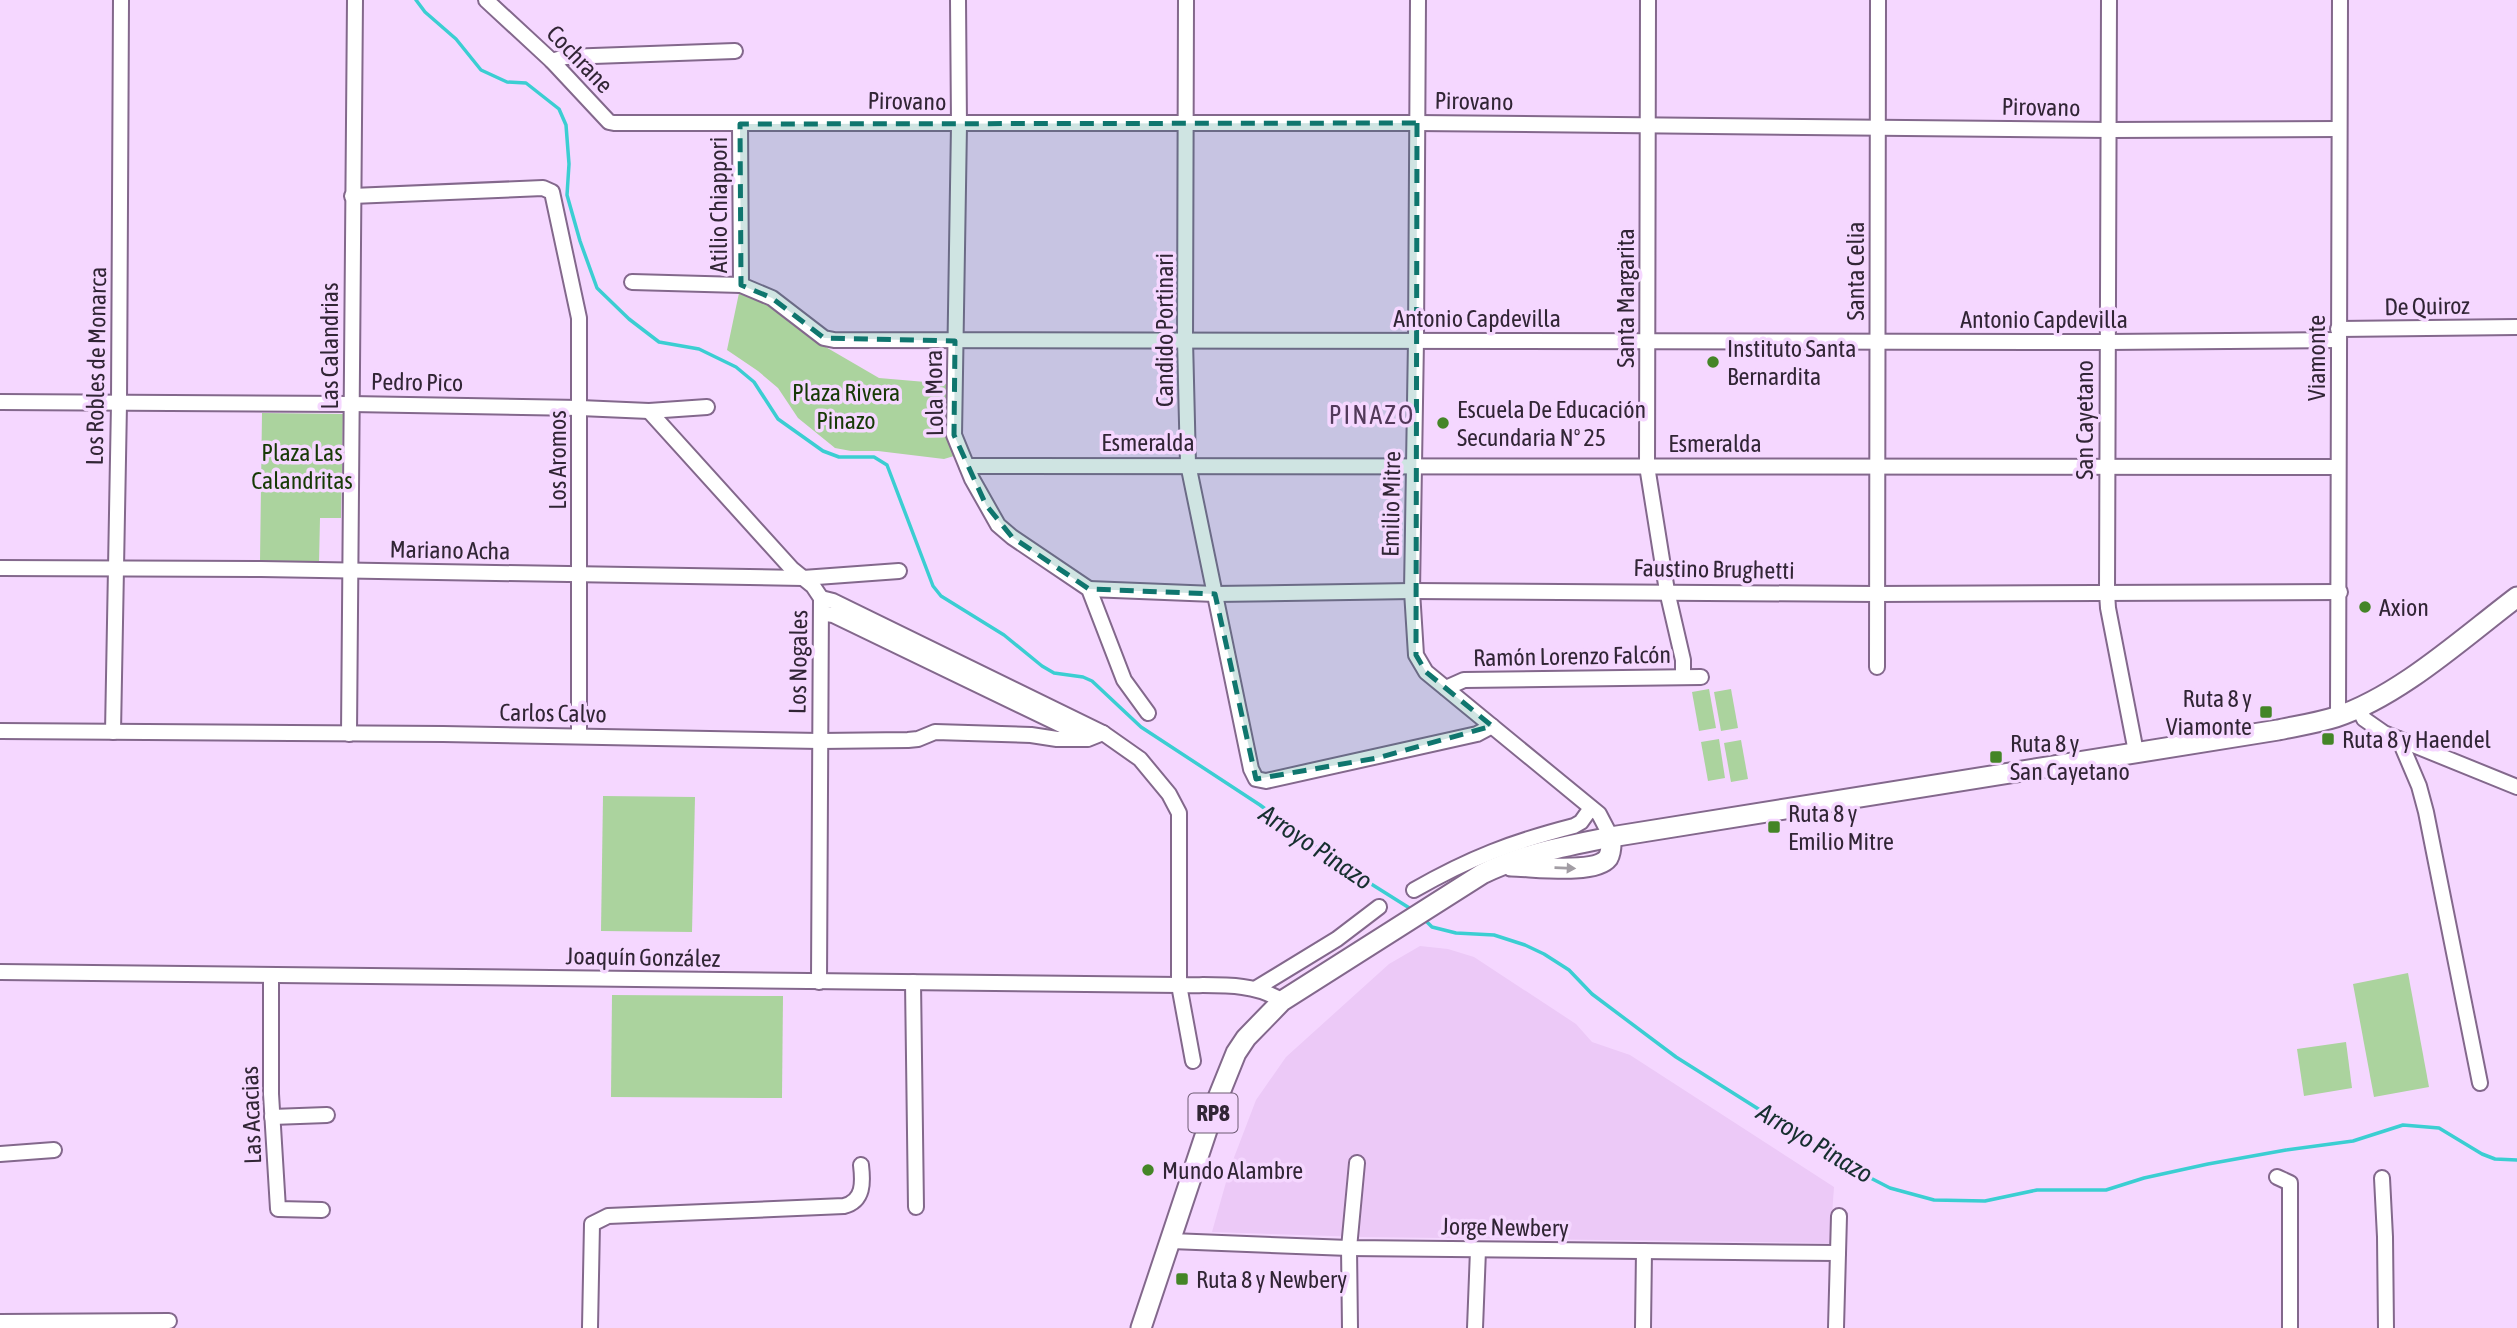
<svg xmlns="http://www.w3.org/2000/svg" width="2517" height="1328" viewBox="0 0 2517 1328" font-family="'Asap Condensed',sans-serif">
	<style>
		.built { fill: #ecc9f7 }
		.green { fill: #abd39e }
		.lines { fill: none; stroke-linecap: round; stroke-linejoin: round }
		.stream { stroke: #3bced2; stroke-width: 3.5 }
		.minor-casing { stroke: #83688c; stroke-width: 18 }
		.major-casing { stroke: #83688c; stroke-width: 23 }
		.minor { stroke: #fff; stroke-width: 14 }
		.major { stroke: #fff; stroke-width: 19 }
		.oneway { fill: #a29da4 }
		.marked { fill: #0f766e; fill-opacity: 0.2; stroke: #0f766e; stroke-width: 5; stroke-dasharray: 14 9; stroke-linejoin: round }
		.poi-dot { fill: #448527; stroke: #f5d7ff; stroke-width: 2.5 }
		.labels { text-anchor: middle; dominant-baseline: central; stroke-width: 7; stroke-linejoin: round; paint-order: stroke }
		.shield { fill: #f5d7ff; stroke: #6c5a72; stroke-width: 2 }
		.shield-label { font-size: 23px; font-weight: bold; fill: #312535 }
		.street-label { font-size: 24px; fill: #312535; stroke: #f5d7ff }
		.poi-label { font-size: 24px; fill: #312535; stroke: #f5d7ff; text-anchor: start }
		.park-label { font-size: 24px; fill: #163a05; stroke: #f5d7ff }
		.neighbourhood-label { font-size: 26px; letter-spacing: 2px; fill: #52395a; stroke: #f5d7ff }
		.water-label { font-size: 26px; font-style: italic; fill: #172f30; stroke: #f5d7ff }
	</style>
	<rect width="100%" height="100%" fill="#f5d7ff"/>
	<polygon class="built" points="1420,946 1448,949 1474,957 1576,1024 1592,1042 1630,1055 1834,1187 1830,1243 1363,1237 1212,1232 1230,1168 1256,1100 1286,1057 1389,964"/>
	<g class="green">
		<polygon points="739,293 763,300 781,311 824,346 879,378 949,384 948,432 954,456 944,459 878,451 851,451 835,448 798,418 778,388 758,371 727,350"/>
		<polygon points="262,413 343,414 341,518 320,518 319,563 260,562"/>
		<polygon points="1709,689 1716,728 1699,731 1692,692"/>
		<polygon points="1731,689 1738,728 1721,731 1714,692"/>
		<polygon points="1719,739 1725,778 1708,781 1701,742"/>
		<polygon points="1741,740 1748,779 1731,782 1724,743"/>
		<polygon points="603,796 695,797 692,932 601,931"/>
		<polygon points="2408,973 2429,1087 2374,1097 2353,984"/>
		<polygon points="612,995 783,996 782,1098 611,1097"/>
		<polygon points="2346,1042 2352,1088 2304,1096 2297,1049"/>
	</g>
	<g class="lines">
		<g class="stream">
			<polyline points="416,0 425,12 456,39 481,70 507,82 526,83 559,109 566,125 569,164 567,195 580,241 597,288 629,319 659,342 699,349 736,367 754,382 778,419 823,451 839,457 874,457 887,465 933,586 941,596 1004,635 1042,666 1054,673 1083,677 1092,681 1141,727 1260,805 1333,860 1411,909"/>
			<polyline points="1423,918 1432,927 1456,933 1494,935 1525,945 1544,954 1569,970 1592,994 1676,1057 1855,1170 1890,1188 1934,1200 1985,1201 2037,1190 2106,1190 2144,1178 2208,1164 2286,1150 2353,1141 2403,1125 2439,1128 2482,1154 2495,1159 2517,1160"/>
		</g>
		<g class="minor-casing">
			<g id="minor">
				<polyline points="486,0 552,61 609,122 614,123 1417,123 2110,130 2339,129"/>
				<polyline points="958,0 959,125 954,435 972,479 998,525 1012,537 1089,589 1124,680 1148,713"/>
				<polyline points="1186,0 1185,340 1188,464 1251,769 1256,779 1266,781 1477,734 1492,726"/>
				<polyline points="1418,0 1416,340 1412,591 1416,655 1426,672 1599,814 1611,837"/>
				<polyline points="1648,0 1647,466 1667,591 1683,660 1683,677"/>
				<polyline points="2109,0 2107,593 2108,608 2136,752"/>
				<polyline points="552,61 565,57 735,51"/>
				<polyline points="740,124 741,285"/>
				<polyline points="352,196 543,188 552,192 579,318 579,736"/>
				<polyline points="632,282 741,285 772,298 824,338 834,340 2107,342 2339,340"/>
				<polyline points="2338,329 2517,327"/>
				<polyline points="0,402 351,404 580,408 649,411 707,407"/>
				<polyline points="649,411 792,569 813,586 821,598 819,982"/>
				<path d="M967 466C1424 463 1881 469 2337 467"/>
				<polyline points="0,568 261,569 803,578 899,571"/>
				<polyline points="1089,589 1215,594 1412,591 1876,594 2340,592"/>
				<polyline points="821,598 833,601 1103,733 1140,759 1169,794 1179,813 1179,985 1193,1061"/>
				<polyline points="821,613 833,615 1086,737"/>
				<polyline points="1877,667 1878,0"/>
				<polyline points="1446,688 1464,680 1701,677"/>
				<polyline points="2358,707 2364,719 2384,733 2517,787"/>
				<polyline points="2338,716 2340,0"/>
				<polyline points="0,731 443,734 820,741 908,740 918,739 935,732 1031,735 1057,739 1088,739 1103,733"/>
				<polyline points="113,732 119,404 121,0"/>
				<polyline points="349,734 355,0"/>
				<polyline points="2399,739 2419,786 2426,812 2480,1083"/>
				<path d="M1414 890C1470 858 1512 842 1574 826L1581 822 1591 808"/>
				<path d="M0 972 1179 985C1213 986 1253 981 1282 1001"/>
				<polyline points="271,975 271,1094 278,1209 322,1210"/>
				<polyline points="913,982 916,1207"/>
				<polyline points="1255,989 1337,939 1379,907"/>
				<polyline points="272,1117 327,1115"/>
				<polyline points="0,1154 54,1150"/>
				<polyline points="2277,1177 2290,1183 2290,1328"/>
				<polyline points="2382,1178 2385,1237 2386,1328"/>
				<polyline points="1171,1241 1349,1248 1838,1253"/>
				<polyline points="0,1322 169,1321"/>
				<path d="M590 1328 592 1224 608 1216 844 1206C864 1201 863 1182 861 1165"/>
				<polyline points="1350,1328 1349,1248 1357,1163"/>
				<polyline points="1475,1328 1478,1250"/>
				<polyline points="1643,1328 1644,1251"/>
				<polyline points="1836,1328 1839,1216"/>
			</g>
		</g>
		<g class="major-casing">
			<g id="major">
				<path d="M1511 866C1532 866 1595 875 1608 858 1612 851 1611 844 1611 837"/>
				<path d="M1141 1328 1217 1100 1236 1053 1246 1038 1282 1001 1482 874C1523 854 1566 846 1611 837L2278 730C2297 726 2317 723 2336 717 2400 696 2464 637 2517 597"/>
			</g>
		</g>
		<use href="#minor" class="minor"/>
		<use href="#major" class="major"/>
	</g>
	<defs><path id="oneway-solid" d="M-6-.8H1V-3.2L6.5 0L1 3.2V.8H-6Z" transform="scale(1.75)"/></defs>
	<use class="oneway" href="#oneway-solid" transform="translate(1565 868) rotate(2)"/>
	<path class="marked" d="M1417 123 1416 655 1426 672 1492 726 1377 758 1256 779 1215 594 1089 589 1012 537 986 505 954 435 955 341 824 338 772 298 741 285 740 124Z"/>
	<g class="poi-dot">
		<circle cx="1713" cy="362" r="7"/>
		<circle cx="1443" cy="423" r="7"/>
		<circle cx="2365" cy="607" r="7"/>
		<rect x="2259" y="705" width="14" height="14" rx="3.5"/>
		<rect x="2321" y="732" width="14" height="14" rx="3.5"/>
		<rect x="1989" y="750" width="14" height="14" rx="3.5"/>
		<rect x="1767" y="820" width="14" height="14" rx="3.5"/>
		<circle cx="1148" cy="1170" r="7"/>
		<rect x="1175" y="1272" width="14" height="14" rx="3.5"/>
	</g>
	<g class="labels">
		<rect class="shield" x="1188.5" y="1093.5" width="49" height="39" rx="5"/>
		<g class="shield-label">
			<text x="1213" y="1113">RP8</text>
		</g>
		<g class="street-label">
			<text transform="translate(580 59) rotate(46)">Cochrane</text>
			<text transform="translate(907 101) rotate(1)">Pirovano</text>
			<text transform="translate(1474 101) rotate(1)">Pirovano</text>
			<text transform="translate(2041 107) rotate(1)">Pirovano</text>
			<text transform="translate(718 205) rotate(-90)">Atilio Chiappori</text>
			<text transform="translate(1855 271) rotate(-90)">Santa Celia</text>
			<text transform="translate(1625 298) rotate(-90)">Santa Margarita</text>
			<text transform="translate(2427 306) rotate(-1)">De Quiroz</text>
			<text x="1477" y="318">Antonio Capdevilla</text>
			<text x="2044" y="319">Antonio Capdevilla</text>
			<text transform="translate(1164 330) rotate(-90)">Candido Portinari</text>
			<text transform="translate(329 346) rotate(-90)">Las Calandrias</text>
			<text transform="translate(2316 358) rotate(-90)">Viamonte</text>
			<text transform="translate(96 366) rotate(-89)">Los Robles de Monarca</text>
			<text transform="translate(417 382) rotate(1)">Pedro Pico</text>
			<text transform="translate(934 393) rotate(-91)">Lola Mora</text>
			<text transform="translate(2084 420) rotate(-90)">San Cayetano</text>
			<text x="1148" y="442">Esmeralda</text>
			<text x="1715" y="443">Esmeralda</text>
			<text transform="translate(557 460) rotate(-90)">Los Aromos</text>
			<text transform="translate(1391 504) rotate(-89)">Emilio Mitre</text>
			<text transform="translate(450 550) rotate(1)">Mariano Acha</text>
			<text transform="translate(1714 569) rotate(1)">Faustino Brughetti</text>
			<text transform="translate(1572 656) rotate(-1)">Ramón Lorenzo Falcón</text>
			<text transform="translate(798 662) rotate(-89)">Los Nogales</text>
			<text transform="translate(553 713) rotate(1)">Carlos Calvo</text>
			<text transform="translate(643 957) rotate(1)">Joaquín González</text>
			<text transform="translate(251 1115) rotate(-92)">Las Acacias</text>
			<text transform="translate(1505 1227) rotate(1)">Jorge Newbery</text>
		</g>
		<g class="poi-label">
			<text x="1727" y="348">Instituto Santa<tspan x="1727" dy="28">Bernardita</tspan></text>
			<text x="1457" y="409">Escuela De Educación<tspan x="1457" dy="28">Secundaria Nº 25</tspan></text>
			<text x="2379" y="607">Axion</text>
			<text x="2252" y="698" text-anchor="end">Ruta 8 y<tspan x="2252" dy="28">Viamonte</tspan></text>
			<text x="2342" y="739">Ruta 8 y Haendel</text>
			<text x="2010" y="743">Ruta 8 y<tspan x="2010" dy="28">San Cayetano</tspan></text>
			<text x="1788" y="813">Ruta 8 y<tspan x="1788" dy="28">Emilio Mitre</tspan></text>
			<text x="1162" y="1170">Mundo Alambre</text>
			<text x="1196" y="1279">Ruta 8 y Newbery</text>
		</g>
		<g class="park-label">
			<text x="846" y="392">Plaza Rivera<tspan x="846" dy="28">Pinazo</tspan></text>
			<text x="302" y="452">Plaza Las<tspan x="302" dy="28">Calandritas</tspan></text>
		</g>
		<g class="neighbourhood-label">
			<text x="1372" y="415">PINAZO</text>
		</g>
		<g class="water-label">
			<text transform="translate(1316 847) rotate(34)">Arroyo Pinazo</text>
			<text transform="translate(1815 1143) rotate(31)">Arroyo Pinazo</text>
		</g>
	</g>
</svg>
